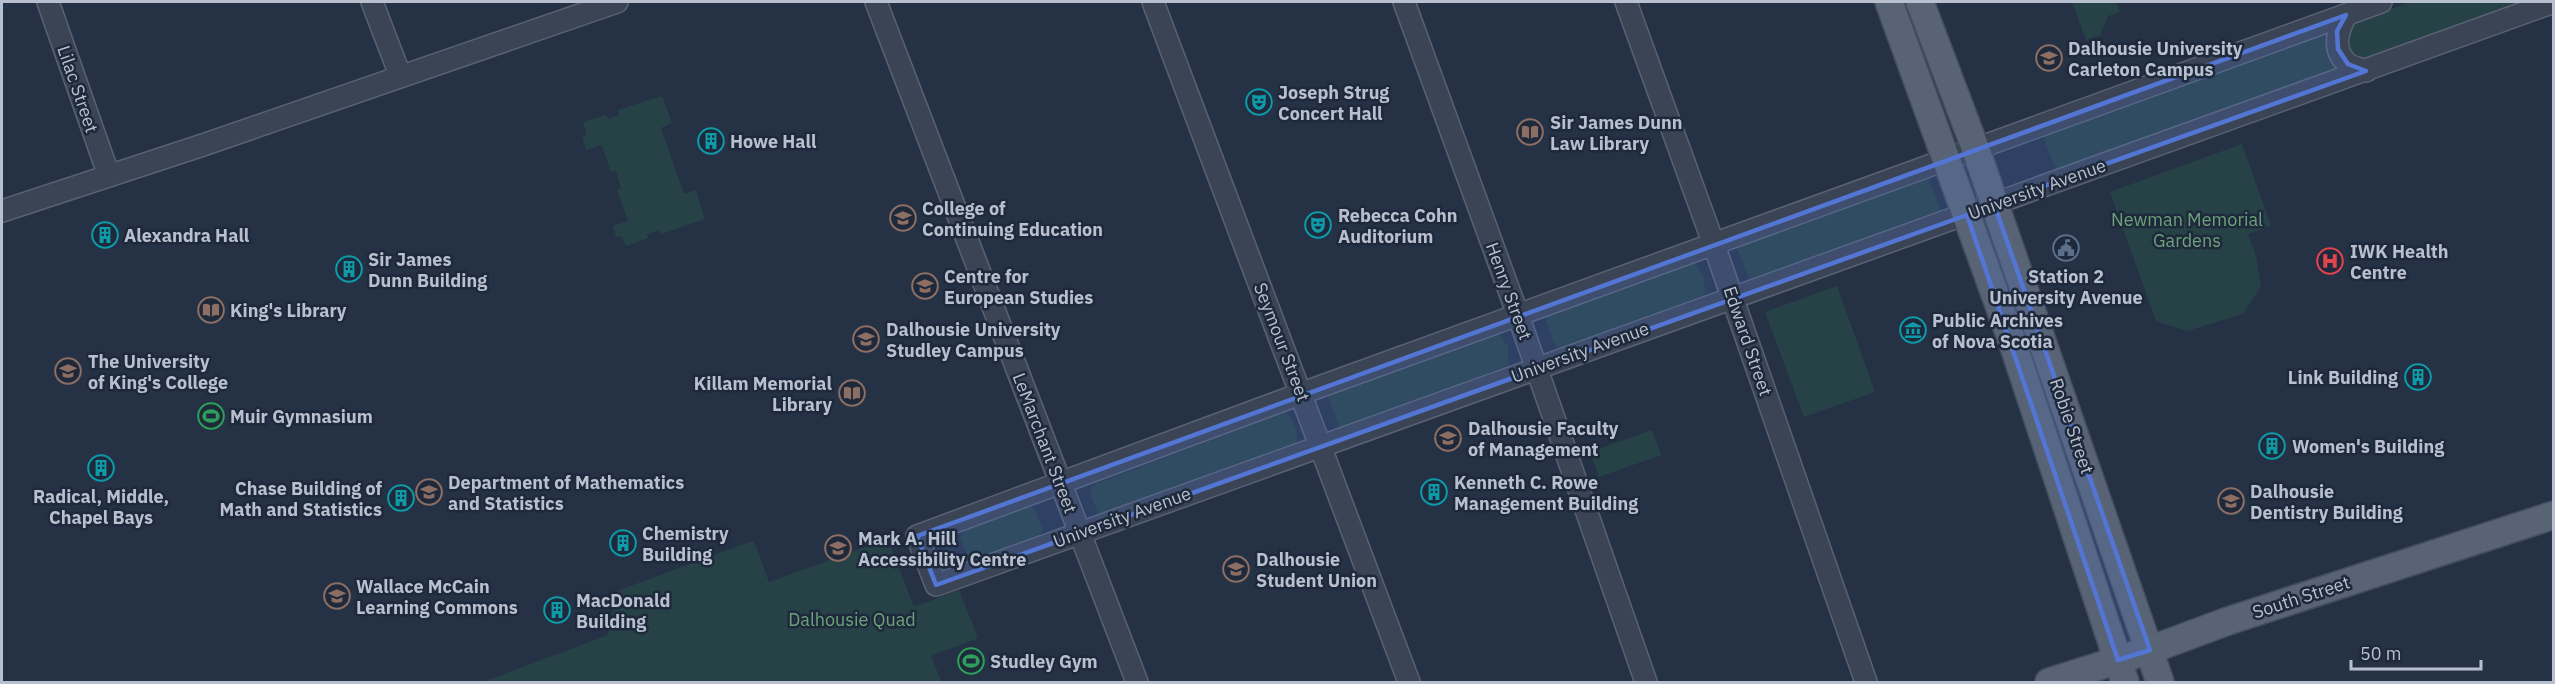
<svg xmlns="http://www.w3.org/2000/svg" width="2555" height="684" viewBox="0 0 2555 684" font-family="'IBM Plex Sans',sans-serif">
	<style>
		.green { fill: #274247 }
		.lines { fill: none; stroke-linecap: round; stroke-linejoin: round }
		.minor-casing { stroke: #586273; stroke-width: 24 }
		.major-casing { stroke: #434d5f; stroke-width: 30 }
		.minor { stroke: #3a4455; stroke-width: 21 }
		.major { stroke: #586375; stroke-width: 27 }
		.marked { fill: #5376d5; fill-opacity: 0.2; stroke: #5376d5; stroke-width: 4.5; stroke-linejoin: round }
		.labels { text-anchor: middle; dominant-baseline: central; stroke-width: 5; stroke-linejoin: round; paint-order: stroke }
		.poi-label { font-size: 18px; font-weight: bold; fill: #b8c0cf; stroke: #1e293b; text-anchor: start }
		.street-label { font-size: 18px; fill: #b8c0cf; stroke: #1e293b }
		.park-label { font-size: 18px; fill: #6ca27a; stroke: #1e293b }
	</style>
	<rect width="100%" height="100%" fill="#253246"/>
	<g class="green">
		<polygon points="2072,2 2116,2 2120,12 2108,16 2100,35 2086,40"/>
		<polygon points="2411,2 2525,2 2363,60 2349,56 2344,30 2348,24"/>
		<polygon points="2329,32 2342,68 2056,170 2042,134"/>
		<polygon points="662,96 672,123 661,128 684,194 696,190 705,219 661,234 659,230 647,234 648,238 626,246 622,236 616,237 613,226 628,221 617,190 621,188 616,171 611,172 602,145 586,150 582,137 587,135 583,122 606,115 607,119 619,115 618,110"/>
		<polygon points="2242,144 2271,226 2248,234 2256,256 2261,286 2243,314 2187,331 2156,321 2110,192"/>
		<polygon points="1928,176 1942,213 1750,282 1736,246"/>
		<polygon points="1693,261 1704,276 1705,295 1561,348 1555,346 1546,320 1548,314"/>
		<polygon points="1837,286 1875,392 1804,417 1765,312"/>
		<polygon points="1498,332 1508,347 1509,365 1340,430 1328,396"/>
		<path d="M1285 412C1294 419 1299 434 1296 445L1105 517 1099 515 1091 496V486Z"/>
		<polygon points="1652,430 1661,455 1599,477 1590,452"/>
		<polygon points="1027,506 1034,508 1043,530 1038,536 975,561 968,557 960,537 966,529"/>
		<polygon points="888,539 914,607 959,590 978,638 931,656 941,681 935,682 486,682 485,681 608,635 617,591 750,542 754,541 769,582"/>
	</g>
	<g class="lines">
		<g class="minor-casing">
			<g id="minor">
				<polyline points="48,2 109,176"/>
				<polyline points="372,2 400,75"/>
				<polyline points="876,2 1137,682"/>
				<polyline points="1153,2 1409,682"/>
				<polyline points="1404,2 1518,315 1646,682"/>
				<polyline points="1626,2 1714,245 1866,682"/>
				<polyline points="2381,2 1319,387 917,536 936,585 950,580 2554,2"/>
				<path d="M2346 15C2338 30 2331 50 2348 64 2352 67 2361 69 2366 71"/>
				<polyline points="2,211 203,145 617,2"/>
			</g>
		</g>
		<g class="major-casing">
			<g id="major">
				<polyline points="1889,2 2013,344 2125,682"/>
				<polyline points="1920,2 1976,150 2160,682"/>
				<polyline points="2049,682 2150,650 2228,621 2554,515"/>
			</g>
		</g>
		<use href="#minor" class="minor"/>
		<use href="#major" class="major"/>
	</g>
	<path class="marked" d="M2346 15 2337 31 2338 49 2348 64 2366 71 1994 204 2150 650 2118 660 1967 215 936 585 917 536Z"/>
	<defs>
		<g id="university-ring" transform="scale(1.35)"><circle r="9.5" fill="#1e293b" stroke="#8d6e63" stroke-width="1.5"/><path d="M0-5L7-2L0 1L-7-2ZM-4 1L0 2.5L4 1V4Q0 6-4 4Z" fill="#8d6e63"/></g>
		<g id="theatre-ring" transform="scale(1.35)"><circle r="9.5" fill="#1e293b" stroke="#0f9aa8" stroke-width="1.5"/><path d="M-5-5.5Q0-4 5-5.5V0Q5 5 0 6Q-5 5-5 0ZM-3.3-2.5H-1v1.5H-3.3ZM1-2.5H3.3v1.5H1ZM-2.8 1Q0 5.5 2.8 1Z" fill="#0f9aa8"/></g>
		<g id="library-ring" transform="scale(1.35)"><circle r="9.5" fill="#1e293b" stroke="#8d6e63" stroke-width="1.5"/><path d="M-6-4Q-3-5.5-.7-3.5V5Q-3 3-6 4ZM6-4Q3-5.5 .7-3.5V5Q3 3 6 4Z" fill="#8d6e63"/></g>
		<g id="building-ring" transform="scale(1.35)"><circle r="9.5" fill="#1e293b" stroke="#0f9aa8" stroke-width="1.5"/><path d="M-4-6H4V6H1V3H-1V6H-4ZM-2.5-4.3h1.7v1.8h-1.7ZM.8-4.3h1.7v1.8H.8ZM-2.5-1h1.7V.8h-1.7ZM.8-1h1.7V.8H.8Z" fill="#0f9aa8"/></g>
		<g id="civic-ring" transform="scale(1.35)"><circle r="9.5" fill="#1e293b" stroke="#5c6f8a" stroke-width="1.5"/><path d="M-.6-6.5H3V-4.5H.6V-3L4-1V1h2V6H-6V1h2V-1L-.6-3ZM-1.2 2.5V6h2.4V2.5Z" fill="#5c6f8a"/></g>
		<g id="hospital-ring" transform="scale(1.35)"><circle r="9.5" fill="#1e293b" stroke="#e0444e" stroke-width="1.5"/><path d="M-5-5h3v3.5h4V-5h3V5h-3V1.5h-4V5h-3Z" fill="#e0444e"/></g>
		<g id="museum-ring" transform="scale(1.35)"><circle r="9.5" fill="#1e293b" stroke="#0f9aa8" stroke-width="1.5"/><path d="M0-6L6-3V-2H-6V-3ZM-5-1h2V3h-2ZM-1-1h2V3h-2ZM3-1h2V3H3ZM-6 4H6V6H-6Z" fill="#0f9aa8"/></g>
		<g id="stadium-ring" transform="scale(1.35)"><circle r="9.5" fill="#1e293b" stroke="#2e9e5b" stroke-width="1.5"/><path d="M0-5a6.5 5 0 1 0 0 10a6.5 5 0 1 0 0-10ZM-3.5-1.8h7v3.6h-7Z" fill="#2e9e5b"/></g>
	</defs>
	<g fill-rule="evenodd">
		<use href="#university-ring" x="2049" y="58"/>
		<use href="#theatre-ring" x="1259" y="102"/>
		<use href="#library-ring" x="1530" y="132"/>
		<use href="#building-ring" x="711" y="141"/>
		<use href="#university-ring" x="903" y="218"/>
		<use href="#theatre-ring" x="1318" y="225"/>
		<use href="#building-ring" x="105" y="235"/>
		<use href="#civic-ring" x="2066" y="248"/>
		<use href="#hospital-ring" x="2330" y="261"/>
		<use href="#building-ring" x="349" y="269"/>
		<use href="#university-ring" x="925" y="286"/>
		<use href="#library-ring" x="211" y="310"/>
		<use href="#museum-ring" x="1913" y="330"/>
		<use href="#university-ring" x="866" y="339"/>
		<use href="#university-ring" x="68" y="371"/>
		<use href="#building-ring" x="2418" y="377"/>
		<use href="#library-ring" x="852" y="393"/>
		<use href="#stadium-ring" x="211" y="416"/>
		<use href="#university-ring" x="1448" y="438"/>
		<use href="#building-ring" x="2272" y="446"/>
		<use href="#building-ring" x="101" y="468"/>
		<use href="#university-ring" x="429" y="492"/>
		<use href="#building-ring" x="1434" y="492"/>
		<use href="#building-ring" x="401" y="498"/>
		<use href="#university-ring" x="2231" y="501"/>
		<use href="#building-ring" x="623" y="543"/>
		<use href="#university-ring" x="838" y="548"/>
		<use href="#university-ring" x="1236" y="569"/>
		<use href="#university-ring" x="337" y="596"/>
		<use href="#building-ring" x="557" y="610"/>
		<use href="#stadium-ring" x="971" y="661"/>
	</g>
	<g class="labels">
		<g class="poi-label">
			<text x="2068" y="48">Dalhousie University<tspan x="2068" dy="21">Carleton Campus</tspan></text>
			<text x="1278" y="92">Joseph Strug<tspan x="1278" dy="21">Concert Hall</tspan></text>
			<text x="1550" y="122">Sir James Dunn<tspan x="1550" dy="21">Law Library</tspan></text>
			<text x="730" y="141">Howe Hall</text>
			<text x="922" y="208">College of<tspan x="922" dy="21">Continuing Education</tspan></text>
			<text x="1338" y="215">Rebecca Cohn<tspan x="1338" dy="21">Auditorium</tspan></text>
			<text x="124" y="235">Alexandra Hall</text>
			<text x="2350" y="251">IWK Health<tspan x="2350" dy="21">Centre</tspan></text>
			<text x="368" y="259">Sir James<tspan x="368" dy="21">Dunn Building</tspan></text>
			<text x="944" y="276">Centre for<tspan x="944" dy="21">European Studies</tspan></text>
			<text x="2066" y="276" text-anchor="middle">Station 2<tspan x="2066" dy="21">University Avenue</tspan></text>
			<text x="230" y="310">King's Library</text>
			<text x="1932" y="320">Public Archives<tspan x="1932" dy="21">of Nova Scotia</tspan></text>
			<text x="886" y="329">Dalhousie University<tspan x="886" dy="21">Studley Campus</tspan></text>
			<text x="88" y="361">The University<tspan x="88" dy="21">of King's College</tspan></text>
			<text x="2398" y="377" text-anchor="end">Link Building</text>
			<text x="832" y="383" text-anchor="end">Killam Memorial<tspan x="832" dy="21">Library</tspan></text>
			<text x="230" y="416">Muir Gymnasium</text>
			<text x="1468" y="428">Dalhousie Faculty<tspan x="1468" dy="21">of Management</tspan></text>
			<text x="2292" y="446">Women's Building</text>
			<text x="448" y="482">Department of Mathematics<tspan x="448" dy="21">and Statistics</tspan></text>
			<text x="1454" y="482">Kenneth C. Rowe<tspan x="1454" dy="21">Management Building</tspan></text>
			<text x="382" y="488" text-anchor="end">Chase Building of<tspan x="382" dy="21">Math and Statistics</tspan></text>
			<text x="2250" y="491">Dalhousie<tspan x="2250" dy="21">Dentistry Building</tspan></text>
			<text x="101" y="496" text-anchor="middle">Radical, Middle,<tspan x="101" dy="21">Chapel Bays</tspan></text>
			<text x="642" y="533">Chemistry<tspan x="642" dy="21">Building</tspan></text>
			<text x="858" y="538">Mark A. Hill<tspan x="858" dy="21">Accessibility Centre</tspan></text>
			<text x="1256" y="559">Dalhousie<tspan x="1256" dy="21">Student Union</tspan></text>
			<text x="356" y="586">Wallace McCain<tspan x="356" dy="21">Learning Commons</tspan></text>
			<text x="576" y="600">MacDonald<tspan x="576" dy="21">Building</tspan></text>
			<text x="990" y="661">Studley Gym</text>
		</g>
		<g class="street-label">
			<text transform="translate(78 89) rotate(71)">Lilac Street</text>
			<text transform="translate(2037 189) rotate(-20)">University Avenue</text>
			<text transform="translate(1509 291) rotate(70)">Henry Street</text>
			<text transform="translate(1748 341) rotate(71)">Edward Street</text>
			<text transform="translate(1282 342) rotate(69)">Seymour Street</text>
			<text transform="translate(1580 352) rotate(-20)">University Avenue</text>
			<text transform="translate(2072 426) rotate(71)">Robie Street</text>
			<text transform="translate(1045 443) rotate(69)">LeMarchant Street</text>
			<text transform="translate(1122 517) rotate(-20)">University Avenue</text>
			<text transform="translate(2301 597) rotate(-18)">South Street</text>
		</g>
		<g class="park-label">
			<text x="2187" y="219">Newman Memorial<tspan x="2187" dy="21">Gardens</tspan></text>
			<text x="852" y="619">Dalhousie Quad</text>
		</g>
	</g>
	<rect width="2555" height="684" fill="none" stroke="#b8c0cf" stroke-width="6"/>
	<path d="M2351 660v9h130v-9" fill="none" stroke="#b8c0cf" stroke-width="3"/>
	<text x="2360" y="660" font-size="18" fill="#b8c0cf" stroke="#1e293b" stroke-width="4.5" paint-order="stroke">50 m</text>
</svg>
